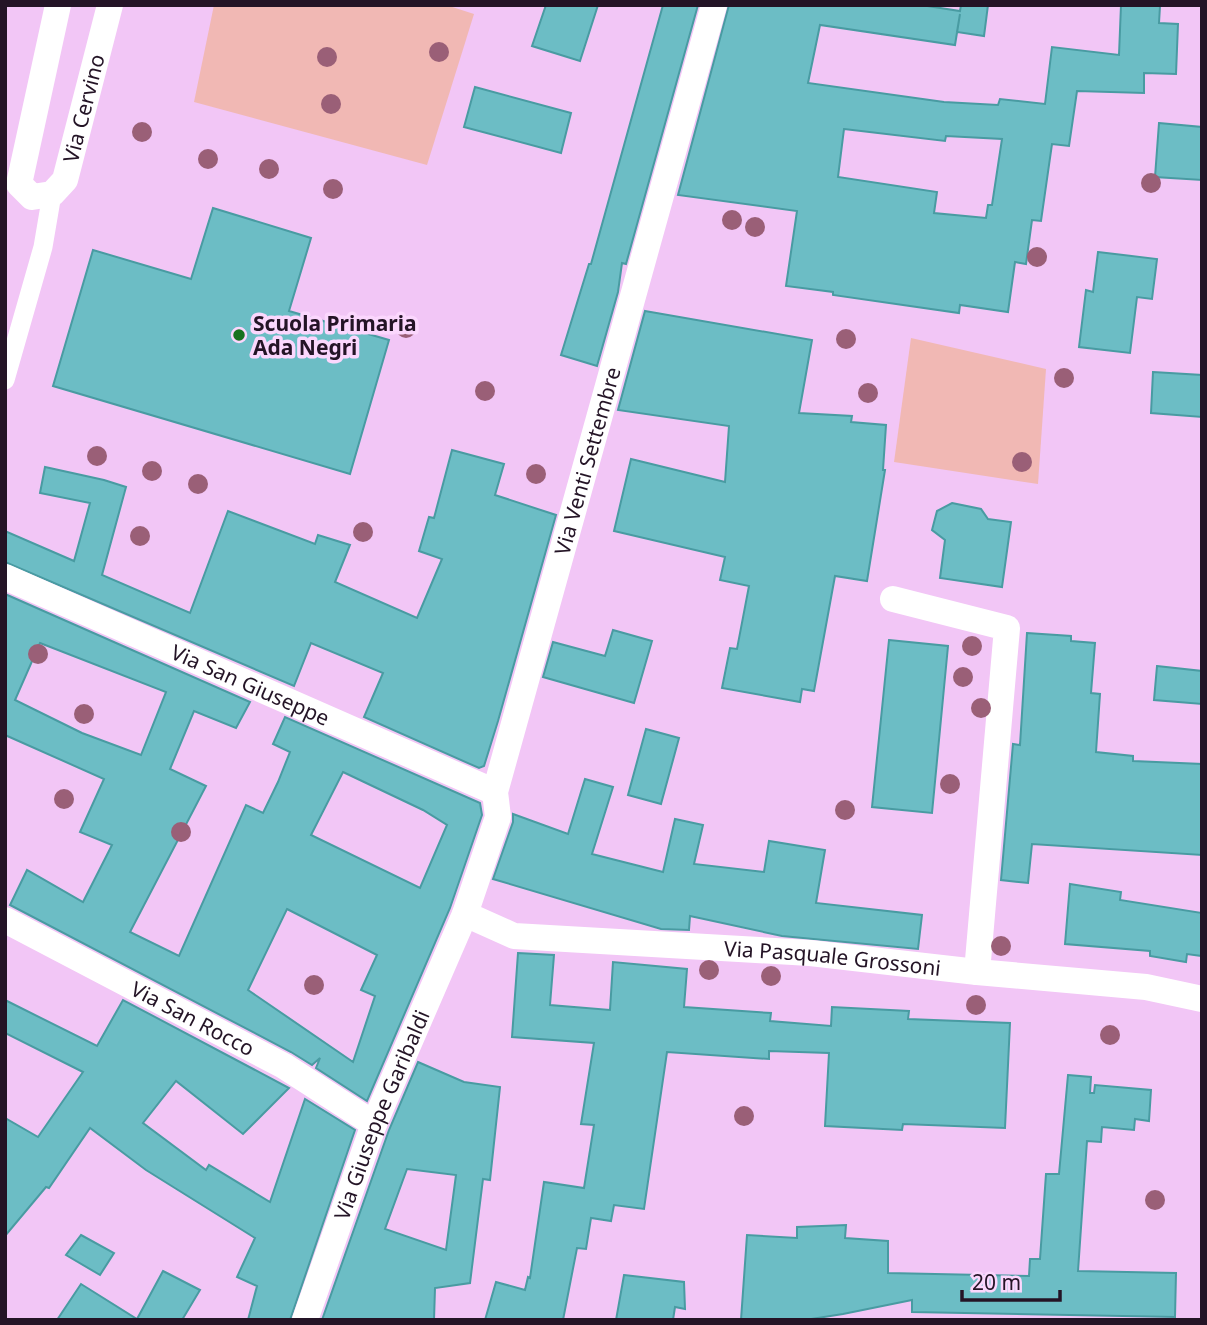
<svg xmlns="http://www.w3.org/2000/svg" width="1207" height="1325" viewBox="0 0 1207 1325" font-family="'Noto Sans',sans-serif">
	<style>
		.green { fill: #f1b8b4 }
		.building { fill: #6cbdc5; stroke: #499ba2; stroke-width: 2; fill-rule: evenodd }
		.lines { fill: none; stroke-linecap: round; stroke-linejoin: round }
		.pedestrian { stroke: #fff; stroke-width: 19 }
		.minor { stroke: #fff; stroke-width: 26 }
		.tree { fill: #9a5f77 }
		.poi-dot { fill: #18721f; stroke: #fbd7fd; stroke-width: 2.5 }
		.labels { text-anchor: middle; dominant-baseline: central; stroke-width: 7; stroke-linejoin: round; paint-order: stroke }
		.street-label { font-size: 21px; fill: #241426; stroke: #fbd7fd }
		.poi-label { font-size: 21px; font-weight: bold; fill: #241426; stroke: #fbd7fd; text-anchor: start }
	</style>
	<rect width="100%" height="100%" fill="#f2c6f6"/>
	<g class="green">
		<polygon points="214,5 446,5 474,14 427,165 194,102"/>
		<polygon points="911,338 1046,369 1038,484 894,462"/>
	</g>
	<g class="building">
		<polygon points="546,5 598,5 580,61 532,46"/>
		<polygon points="663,5 698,5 626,264 622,263 618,292 597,366 561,355 589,264 591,264"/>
		<path d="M729 5H921L960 11 961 5H988L984 36 957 32 960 14 955 45 820 25 808 83 944 102 998 105 1000 99 1045 104 1052 47 1119 55 1121 5 1160 6 1159 23 1178 24 1176 74 1144 73V93L1077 91 1069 146 1052 144 1041 221 1032 220 1026 264 1015 262 1008 312 960 305 959 313 833 295V292L786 286 797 211 678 195ZM844 129 945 141 946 136 1002 139 992 205H988L986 218 934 213 937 192 838 177Z"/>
		<polygon points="475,87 571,113 561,153 464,127"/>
		<polygon points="1159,123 1202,127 1202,180 1155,177"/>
		<polygon points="213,208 311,238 289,311 389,340 350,474 53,386 93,250 191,279"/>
		<polygon points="1098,252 1157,259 1152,299 1137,297 1130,353 1079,347 1086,290 1093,292"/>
		<polygon points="645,311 812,340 799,413 852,416 851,422 886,425 883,470 885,470 867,581 835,576 814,691 802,689 800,702 722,688 730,648 737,649 749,586 720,580 725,557 614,531 631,459 725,482 729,426 618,410"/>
		<polygon points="1153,372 1202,375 1202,417 1151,413"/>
		<polygon points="452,450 504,464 495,495 556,515 498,721 484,766 479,768 364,717 383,673 311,643 294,686 5,562 5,531 74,561 90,503 40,493 45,467 104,480 126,487 102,575 190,613 228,511 315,544 318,535 350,545 335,582 417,618 442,559 419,551 429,517 434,518"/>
		<polygon points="952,503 981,509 988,519 1011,522 1002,587 940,578 945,540 932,530 937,511"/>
		<path d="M5 594 250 702 236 728 194 711 170 769 206 786 130 932 179 956 246 805 263 813 278 782 290 752 273 744 285 717 480 803 482 815 450 908 367 1101 316 1068 320 1058 312 1065 291 1052 10 905 27 870 83 902 112 845 80 832 104 779 5 735ZM40 643 166 692 141 755 82 733 15 700ZM343 772 423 810 447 825 420 888 311 835ZM287 909 377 955 361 990 375 996 353 1062 248 990Z"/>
		<polygon points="613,630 652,641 634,703 543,677 553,642 605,656"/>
		<polygon points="1027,633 1071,636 1071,641 1095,643 1091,693 1100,694 1096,752 1133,756 1133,761 1202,764 1202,855 1032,844 1028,883 1001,880 1013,744 1020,745"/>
		<polygon points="889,640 948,646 932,813 872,807"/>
		<polygon points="1157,666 1202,671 1202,704 1154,700"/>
		<polygon points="646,729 679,738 661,804 628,795"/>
		<polygon points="585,779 613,787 592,854 663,872 675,819 703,825 694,864 764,872 769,841 825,850 816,903 922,915 918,949 782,936 690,916 689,930 661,929 493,879 513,822 513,814 568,834"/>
		<polygon points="1070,884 1121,892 1120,900 1202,913 1202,956 1187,954 1186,962 1150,956 1150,951 1065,944"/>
		<polygon points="518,953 554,955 550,1005 610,1010 613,962 687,969 684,1007 771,1013 770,1021 831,1026 832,1007 909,1011 908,1019 1010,1023 1005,1128 903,1124 902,1130 825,1126 829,1053 769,1051 769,1059 667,1052 644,1209 614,1205 611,1221 591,1218 586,1249 577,1248 563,1320 485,1320 496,1282 525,1290 528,1277 530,1278 544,1182 584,1188 594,1125 581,1124 594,1043 512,1037"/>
		<polygon points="5,1000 97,1046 123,1000 289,1088 243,1134 176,1081 143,1123 206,1170 209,1165 270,1202 305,1099 355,1130 290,1320 248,1320 257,1286 237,1277 255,1238 146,1170 90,1128 49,1188 46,1187 5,1236 5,1118 38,1137 83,1072 5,1033"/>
		<path d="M418 1062 464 1082 500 1087 490 1180 483 1179 470 1283 435 1288 434 1320H322L389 1130ZM407 1169 456 1175 446 1250 385 1229Z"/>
		<polygon points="1068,1075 1091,1077 1090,1093 1094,1093 1095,1085 1151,1090 1149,1121 1135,1119 1134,1130 1102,1127 1101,1142 1087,1141 1078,1271 1176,1273 1175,1317 912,1312 912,1300 843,1314 805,1320 741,1320 747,1235 797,1238 797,1227 846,1225 845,1238 888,1241 888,1273 1029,1276 1030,1259 1040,1259 1046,1174 1059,1174"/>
		<polygon points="81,1235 114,1253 100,1275 66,1255"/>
		<polygon points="163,1271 200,1290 182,1320 57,1320 81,1284 137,1319"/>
		<polygon points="624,1275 684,1282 685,1309 675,1307 673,1320 616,1320"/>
	</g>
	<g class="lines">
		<polyline class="pedestrian" points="5,380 43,247 52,194"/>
		<g class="minor">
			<path id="s1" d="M58 5 19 184 32 197 52 194 65 180 110 5"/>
			<path id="s2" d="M5 577 495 792"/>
			<polyline points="893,599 1007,628 977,972"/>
			<path id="s3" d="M465 914 514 936 810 953 977 972 1146 987 1202 999"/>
			<path id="s4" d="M5 920 284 1066 374 1124"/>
			<path id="s5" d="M305 1320 374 1124 465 914 498 817 495 792 714 5"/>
		</g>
	</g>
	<g class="tree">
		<circle cx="439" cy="52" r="10"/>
		<circle cx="327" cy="57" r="10"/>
		<circle cx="331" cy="104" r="10"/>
		<circle cx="142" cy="132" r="10"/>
		<circle cx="208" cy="159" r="10"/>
		<circle cx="269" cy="169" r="10"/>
		<circle cx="1151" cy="183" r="10"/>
		<circle cx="333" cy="189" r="10"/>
		<circle cx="732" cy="220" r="10"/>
		<circle cx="755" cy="227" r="10"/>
		<circle cx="1037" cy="257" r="10"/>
		<circle cx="406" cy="328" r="10"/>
		<circle cx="846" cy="339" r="10"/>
		<circle cx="1064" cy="378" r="10"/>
		<circle cx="485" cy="391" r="10"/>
		<circle cx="868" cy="393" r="10"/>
		<circle cx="97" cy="456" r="10"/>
		<circle cx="1022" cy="462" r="10"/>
		<circle cx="152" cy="471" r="10"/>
		<circle cx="536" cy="474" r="10"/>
		<circle cx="198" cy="484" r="10"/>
		<circle cx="363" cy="532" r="10"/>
		<circle cx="140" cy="536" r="10"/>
		<circle cx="972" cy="646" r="10"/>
		<circle cx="38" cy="654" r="10"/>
		<circle cx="963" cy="677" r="10"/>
		<circle cx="981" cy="708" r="10"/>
		<circle cx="84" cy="714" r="10"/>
		<circle cx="950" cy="784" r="10"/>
		<circle cx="64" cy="799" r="10"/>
		<circle cx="845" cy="810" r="10"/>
		<circle cx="181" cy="832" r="10"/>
		<circle cx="1001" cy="946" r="10"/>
		<circle cx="709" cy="970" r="10"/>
		<circle cx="771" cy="976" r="10"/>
		<circle cx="314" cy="985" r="10"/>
		<circle cx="976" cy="1005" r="10"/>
		<circle cx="1110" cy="1035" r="10"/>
		<circle cx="744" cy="1116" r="10"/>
		<circle cx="1155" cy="1200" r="10"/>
	</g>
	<circle class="poi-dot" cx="239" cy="335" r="7"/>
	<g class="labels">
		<g class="street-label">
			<text stroke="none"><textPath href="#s1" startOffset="315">Via Cervino</textPath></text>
			<text stroke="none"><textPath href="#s5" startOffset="908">Via Venti Settembre</textPath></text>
			<text stroke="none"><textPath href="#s2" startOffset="268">Via San Giuseppe</textPath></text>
			<text stroke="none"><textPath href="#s3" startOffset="373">Via Pasquale Grossoni</textPath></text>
			<text stroke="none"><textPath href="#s4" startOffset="212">Via San Rocco</textPath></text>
			<text stroke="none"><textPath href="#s5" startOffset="219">Via Giuseppe Garibaldi</textPath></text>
		</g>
		<g class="poi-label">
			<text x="253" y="323">Scuola Primaria<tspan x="253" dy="24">Ada Negri</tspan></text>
		</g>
	</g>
	<rect width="1207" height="1325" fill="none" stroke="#241426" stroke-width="14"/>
	<path d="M962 1290v10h98v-10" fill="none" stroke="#241426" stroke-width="3.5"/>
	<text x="972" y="1290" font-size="21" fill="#241426" stroke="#fbd7fd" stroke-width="5" paint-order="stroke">20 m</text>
</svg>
